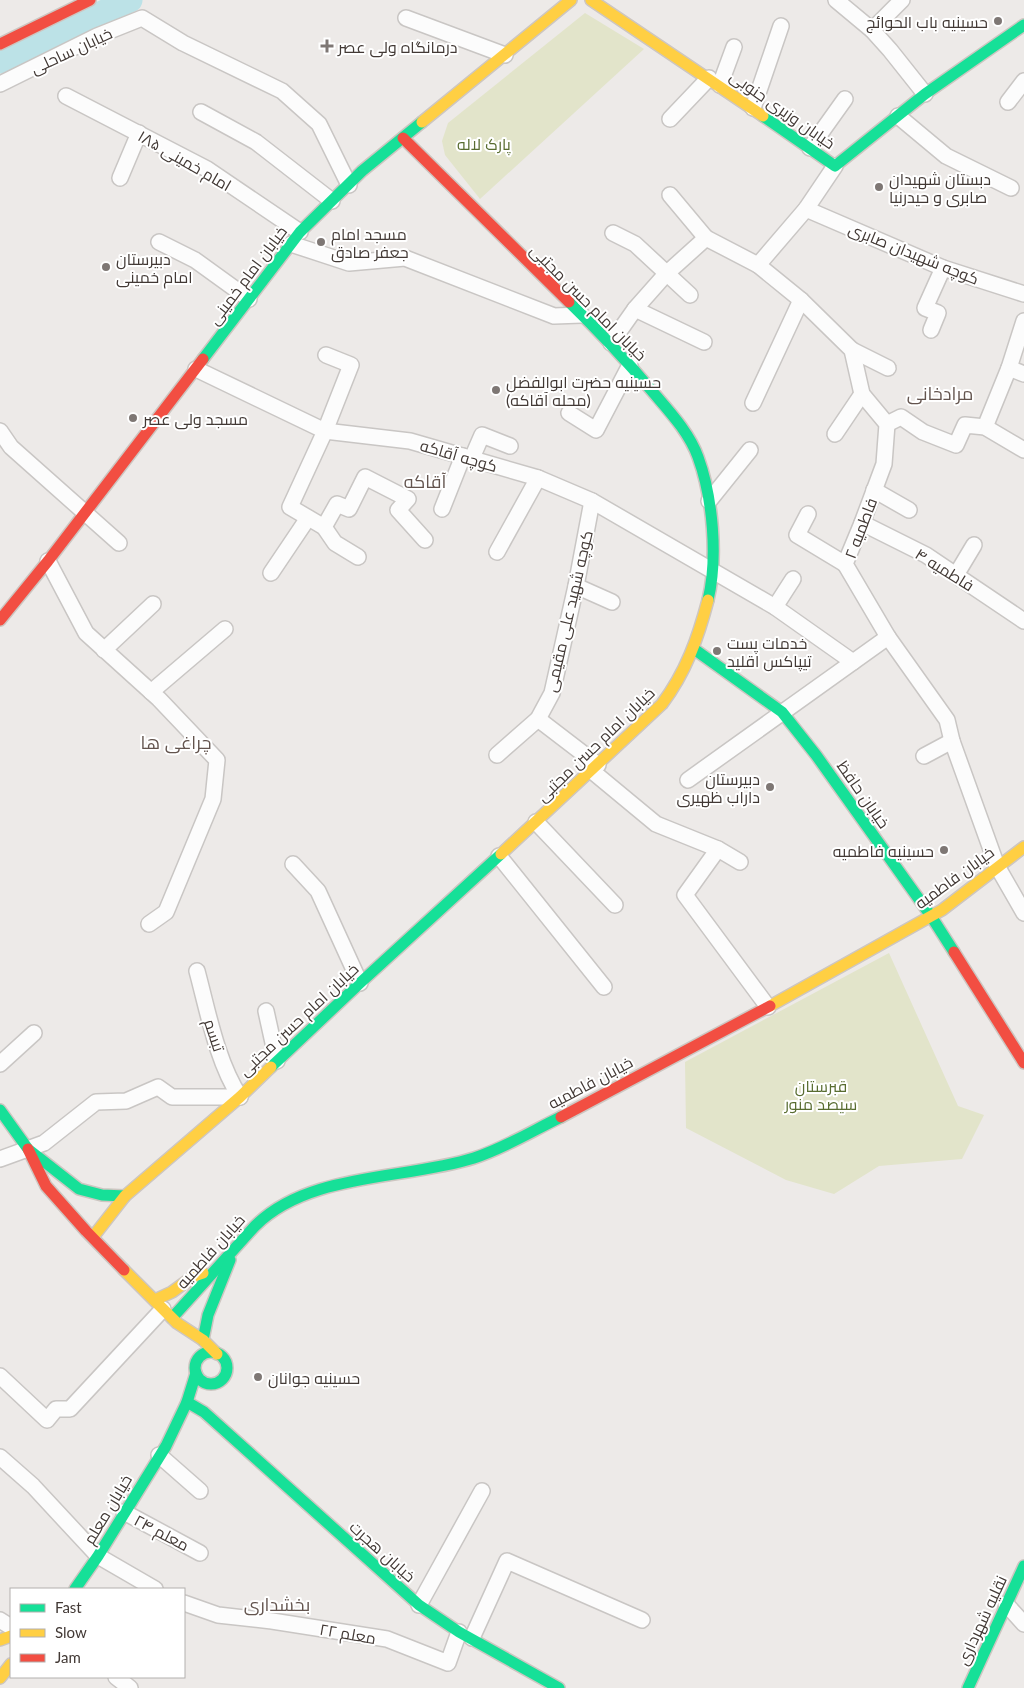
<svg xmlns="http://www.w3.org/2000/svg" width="1024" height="1688" viewBox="0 0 1024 1688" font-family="Lato,Cairo,sans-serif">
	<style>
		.green { fill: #e2e4ca }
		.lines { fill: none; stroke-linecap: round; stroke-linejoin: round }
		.river { stroke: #bce2e7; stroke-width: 25 }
		.street-casing { stroke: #c9c6c4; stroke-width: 18 }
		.fast-casing { stroke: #cdc6c1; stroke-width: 14 }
		.slow-casing { stroke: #cdc6c1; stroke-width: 14 }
		.jam-casing { stroke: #cdc6c1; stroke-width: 14 }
		.street { stroke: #fcfcfc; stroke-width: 15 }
		.fast { stroke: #16e098; stroke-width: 11 }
		.slow { stroke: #ffcf43; stroke-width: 11 }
		.jam { stroke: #f24e42; stroke-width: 11 }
		.poi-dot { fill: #7e7774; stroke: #fff; stroke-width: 2 }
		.labels { text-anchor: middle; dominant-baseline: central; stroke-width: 4; stroke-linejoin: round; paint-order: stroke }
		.poi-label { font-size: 16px; fill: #423935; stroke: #fff; text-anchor: start }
		.street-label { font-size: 16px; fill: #423935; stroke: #fff }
		.park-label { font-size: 16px; fill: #586c30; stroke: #fff }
		.neighbourhood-label { font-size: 18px; fill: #63544e; stroke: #fff }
	</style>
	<rect width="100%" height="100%" fill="#edeae8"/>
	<g class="green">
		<polygon points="585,13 644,49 480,199 445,155 442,141 448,123"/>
		<polygon points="889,953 958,1106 984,1115 962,1159 879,1166 834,1194 786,1180 686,1128 685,1062"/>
	</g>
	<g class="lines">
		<polyline class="river" points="0,61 130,0"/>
		<g class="street-casing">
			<g id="street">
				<polyline points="836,0 872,30 890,50 925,94"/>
				<polyline points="406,18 505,55"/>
				<polyline points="872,30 902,0"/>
				<polyline points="0,84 97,36 142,18 183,43 282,91 319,124 349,185"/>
				<polyline points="720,85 734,47"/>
				<polyline points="66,96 207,169 300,232"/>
				<polyline points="1008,102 1024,81"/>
				<polyline points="753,108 781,26"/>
				<polyline points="201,112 256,142 332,201"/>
				<polyline points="898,116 946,156 1011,188"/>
				<polyline points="670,119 709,78"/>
				<polyline points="810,148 845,99"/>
				<polyline points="120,178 139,133"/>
				<polyline points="670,195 706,238"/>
				<polyline points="806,209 943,268 1024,294"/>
				<polyline points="613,233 635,244 690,295"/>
				<polyline points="159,242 195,260 249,299"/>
				<polyline points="291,244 349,263 405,258 554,316 582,315"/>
				<polyline points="758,265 801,300 852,350 862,394 887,424 884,464 862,523 845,564 888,637 947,720 952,741 997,866 1024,913"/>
				<polyline points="635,309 704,342"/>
				<polyline points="931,330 938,313 925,308 943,268"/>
				<polyline points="611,343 635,309 666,274 706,238 758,265 806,209 835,166"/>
				<polyline points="852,350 888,368"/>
				<polyline points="326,355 351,365 325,431 290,507 324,527 335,543 358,557"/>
				<polyline points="1009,368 1024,374"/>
				<polyline points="196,369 325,431 410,441 538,478 592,501 775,607 853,662"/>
				<polyline points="753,403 801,300"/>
				<polyline points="569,413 596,430 630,365"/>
				<polyline points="887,424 901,417 923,432 956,445 965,425 985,427 1024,450"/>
				<polyline points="985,427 1009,368 1024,321"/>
				<polyline points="0,431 11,447 119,543"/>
				<polyline points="835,434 862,394"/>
				<polyline points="472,458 482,435 510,446"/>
				<polyline points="874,490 909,510"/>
				<polyline points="709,501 750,450"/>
				<polyline points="442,509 463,456"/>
				<polyline points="808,514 797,535 845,564"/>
				<polyline points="862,523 926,555 1024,621"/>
				<polyline points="324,527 337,504 349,509 365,477 408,499 398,510 425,540"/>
				<polyline points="497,552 538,478"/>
				<polyline points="48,561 86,633 159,699 217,760 213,799 166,912 149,924"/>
				<polyline points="271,573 308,518"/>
				<polyline points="956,575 974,545"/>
				<polyline points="576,586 612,602"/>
				<polyline points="775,607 793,579"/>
				<polyline points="104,650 153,604"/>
				<polyline points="151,692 225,629"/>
				<polyline points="538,719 598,765"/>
				<polyline points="497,755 538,719 552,693 576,586 592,501"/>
				<polyline points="924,756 952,741"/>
				<polyline points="592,771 656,824 718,849 740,862"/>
				<polyline points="688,780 888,637"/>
				<polyline points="536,822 615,905"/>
				<polyline points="718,849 685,895 768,1007"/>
				<polyline points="499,856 604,987"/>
				<polyline points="293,864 318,891 360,983"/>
				<path d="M197 971C208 1012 217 1062 240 1097"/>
				<polyline points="266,1011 277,1061"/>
				<polyline points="0,1064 34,1033"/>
				<polyline points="0,1159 44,1143 96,1102 126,1101 158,1087 172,1097 240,1097"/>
				<polyline points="0,1376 47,1420 56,1409 70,1409 163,1309"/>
				<polyline points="159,1455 200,1491"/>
				<polyline points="0,1457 33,1486 98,1556 155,1589"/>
				<polyline points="124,1512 200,1553"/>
				<polyline points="184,1603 218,1615 272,1621 387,1639 448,1663 459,1632"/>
				<polyline points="1006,1604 1024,1624"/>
				<polyline points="419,1605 482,1491"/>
				<polyline points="0,1620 11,1627"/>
				<polyline points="472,1638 507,1561 642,1620"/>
				<polyline points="116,1677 130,1688"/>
			</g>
		</g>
		<g class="fast-casing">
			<g id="fast">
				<polyline points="763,116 835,166 925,94 1024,25"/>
				<path d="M569 302C598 330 626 360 652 391 669 411 689 432 698 457 713 498 718 558 708 600"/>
				<polyline points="203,359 300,232 362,171 422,122"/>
				<polyline points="694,649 782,712 816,755 931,916 954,952"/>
				<polyline points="271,1067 360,983 501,854"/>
				<polyline points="0,1110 28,1149 79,1189 102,1195 125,1196"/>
				<path d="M172 1318 255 1226C309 1172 405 1180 474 1158 505 1148 532 1131 561 1117"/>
				<polyline points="203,1340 208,1315 230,1260"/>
				<circle cx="211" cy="1368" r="16"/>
				<polyline points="187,1402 204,1412 419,1605 459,1632 559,1688"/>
				<polyline points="75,1589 98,1556 166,1446 187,1402 196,1373"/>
				<polyline points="968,1688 1024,1566"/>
			</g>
		</g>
		<g class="slow-casing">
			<g id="slow">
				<polyline points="591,0 763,116"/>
				<polyline points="422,122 571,0"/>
				<path d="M501 854 662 704C686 672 698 638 708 600"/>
				<polyline points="770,1006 942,910 1024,847"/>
				<polyline points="93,1237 125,1196 240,1097 271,1067"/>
				<polyline points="124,1270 177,1323 203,1340 217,1354"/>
				<polyline points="155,1300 172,1292 194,1276 203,1273"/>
				<polyline points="0,1640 11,1636"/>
				<polyline points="0,1678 11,1664"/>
			</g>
		</g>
		<g class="jam-casing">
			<g id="jam">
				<polyline points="0,44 90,0"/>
				<polyline points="403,138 569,302"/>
				<polyline points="0,620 48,561 203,359"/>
				<polyline points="954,952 1024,1063"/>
				<polyline points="561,1117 770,1006"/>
				<polyline points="28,1149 46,1186 86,1231 124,1270"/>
			</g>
		</g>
		<use href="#street" class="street"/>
		<use href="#fast" class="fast"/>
		<use href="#slow" class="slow"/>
		<use href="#jam" class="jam"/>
	</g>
	<g class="poi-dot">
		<circle cx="998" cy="21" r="5"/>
		<path d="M324.5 38.5h5v5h5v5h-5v5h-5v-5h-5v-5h5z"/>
		<circle cx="879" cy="187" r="5"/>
		<circle cx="321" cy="242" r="5"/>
		<circle cx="106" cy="267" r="5"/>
		<circle cx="496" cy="390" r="5"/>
		<circle cx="133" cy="418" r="5"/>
		<circle cx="717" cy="651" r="5"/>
		<circle cx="770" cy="787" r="5"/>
		<circle cx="944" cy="850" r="5"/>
		<circle cx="258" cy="1377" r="5"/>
	</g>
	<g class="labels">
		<g class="poi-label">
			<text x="988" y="21" text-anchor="end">حسینیه باب الحوائج</text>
			<text x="338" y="46">درمانگاه ولی عصر</text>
			<text x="889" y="178">دبستان شهیدان<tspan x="889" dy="18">صابری و حیدرنیا</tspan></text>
			<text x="331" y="233">مسجد امام<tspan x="331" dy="18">جعفر صادق</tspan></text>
			<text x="116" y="258">دبیرستان<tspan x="116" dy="18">امام خمینی</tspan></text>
			<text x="506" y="381">حسینیه حضرت ابوالفضل<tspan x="506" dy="18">(محله آقاکه)</tspan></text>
			<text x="143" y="418">مسجد ولی عصر</text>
			<text x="727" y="642">خدمات پست<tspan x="727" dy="18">تیپاکس اقلید</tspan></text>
			<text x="760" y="778" text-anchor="end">دبیرستان<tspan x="760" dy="18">داراب ظهیری</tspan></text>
			<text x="934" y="850" text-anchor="end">حسینیه فاطمیه</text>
			<text x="268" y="1377">حسینیه جوانان</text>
		</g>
		<g class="street-label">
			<text transform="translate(71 50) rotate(-25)">خیابان ساحلی</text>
			<text transform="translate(783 109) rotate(35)">خیابان وزیری جنوبی</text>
			<text transform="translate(185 160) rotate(30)">امام خمینی ۱۸۵</text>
			<text transform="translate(914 253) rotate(22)">کوچه شهیدان صابری</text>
			<text transform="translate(247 275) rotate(-53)">خیابان امام خمینی</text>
			<text transform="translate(589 302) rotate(45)">خیابان امام حسن مجتبی</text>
			<text transform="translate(459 455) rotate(16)">کوچه آقاکه</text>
			<text transform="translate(860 528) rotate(-69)">فاطمیه ۲</text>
			<text transform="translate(945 569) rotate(32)">فاطمیه ۴</text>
			<text transform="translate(568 611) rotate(-77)">کوچه شهید علی مقیمی</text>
			<text transform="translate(595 744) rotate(-44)">خیابان امام حسن مجتبی</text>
			<text transform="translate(864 794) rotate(55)">خیابان حافظ</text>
			<text transform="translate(954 877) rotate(-36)">خیابان فاطمیه</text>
			<text transform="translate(298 1019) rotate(-43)">خیابان امام حسن مجتبی</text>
			<text transform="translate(215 1035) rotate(72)">تبسم</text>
			<text transform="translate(590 1082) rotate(-28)">خیابان فاطمیه</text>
			<text transform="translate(210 1251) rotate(-48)">خیابان فاطمیه</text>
			<text transform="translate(107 1509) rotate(-59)">خیابان معلم</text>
			<text transform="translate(162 1532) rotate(28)">معلم ۲۴</text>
			<text transform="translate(383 1551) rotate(42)">خیابان هجرت</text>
			<text transform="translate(981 1620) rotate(-65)">نقلیه شهرداری</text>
			<text transform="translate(348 1633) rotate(10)">معلم ۲۲</text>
		</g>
		<g class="park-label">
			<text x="484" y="143">پارک لاله</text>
			<text x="821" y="1085">قبرستان<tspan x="821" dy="18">سیصد منور</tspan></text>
		</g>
		<g class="neighbourhood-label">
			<text x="940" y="393">مرادخانی</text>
			<text x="425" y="481">آقاکه</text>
			<text x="176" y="742">چراغی ها</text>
			<text x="277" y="1604">بخشداری</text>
		</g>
	</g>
	<rect x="10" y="1588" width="175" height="90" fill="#ffffff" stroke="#b3b0ae"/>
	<rect x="20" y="1604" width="25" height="8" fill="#16e098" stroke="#b3b0ae"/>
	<text x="55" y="1613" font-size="15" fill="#423935">Fast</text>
	<rect x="20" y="1629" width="25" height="8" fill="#ffcf43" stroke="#b3b0ae"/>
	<text x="55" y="1638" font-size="15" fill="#423935">Slow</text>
	<rect x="20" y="1654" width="25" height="8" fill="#f24e42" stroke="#b3b0ae"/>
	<text x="55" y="1663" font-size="15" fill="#423935">Jam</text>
</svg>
